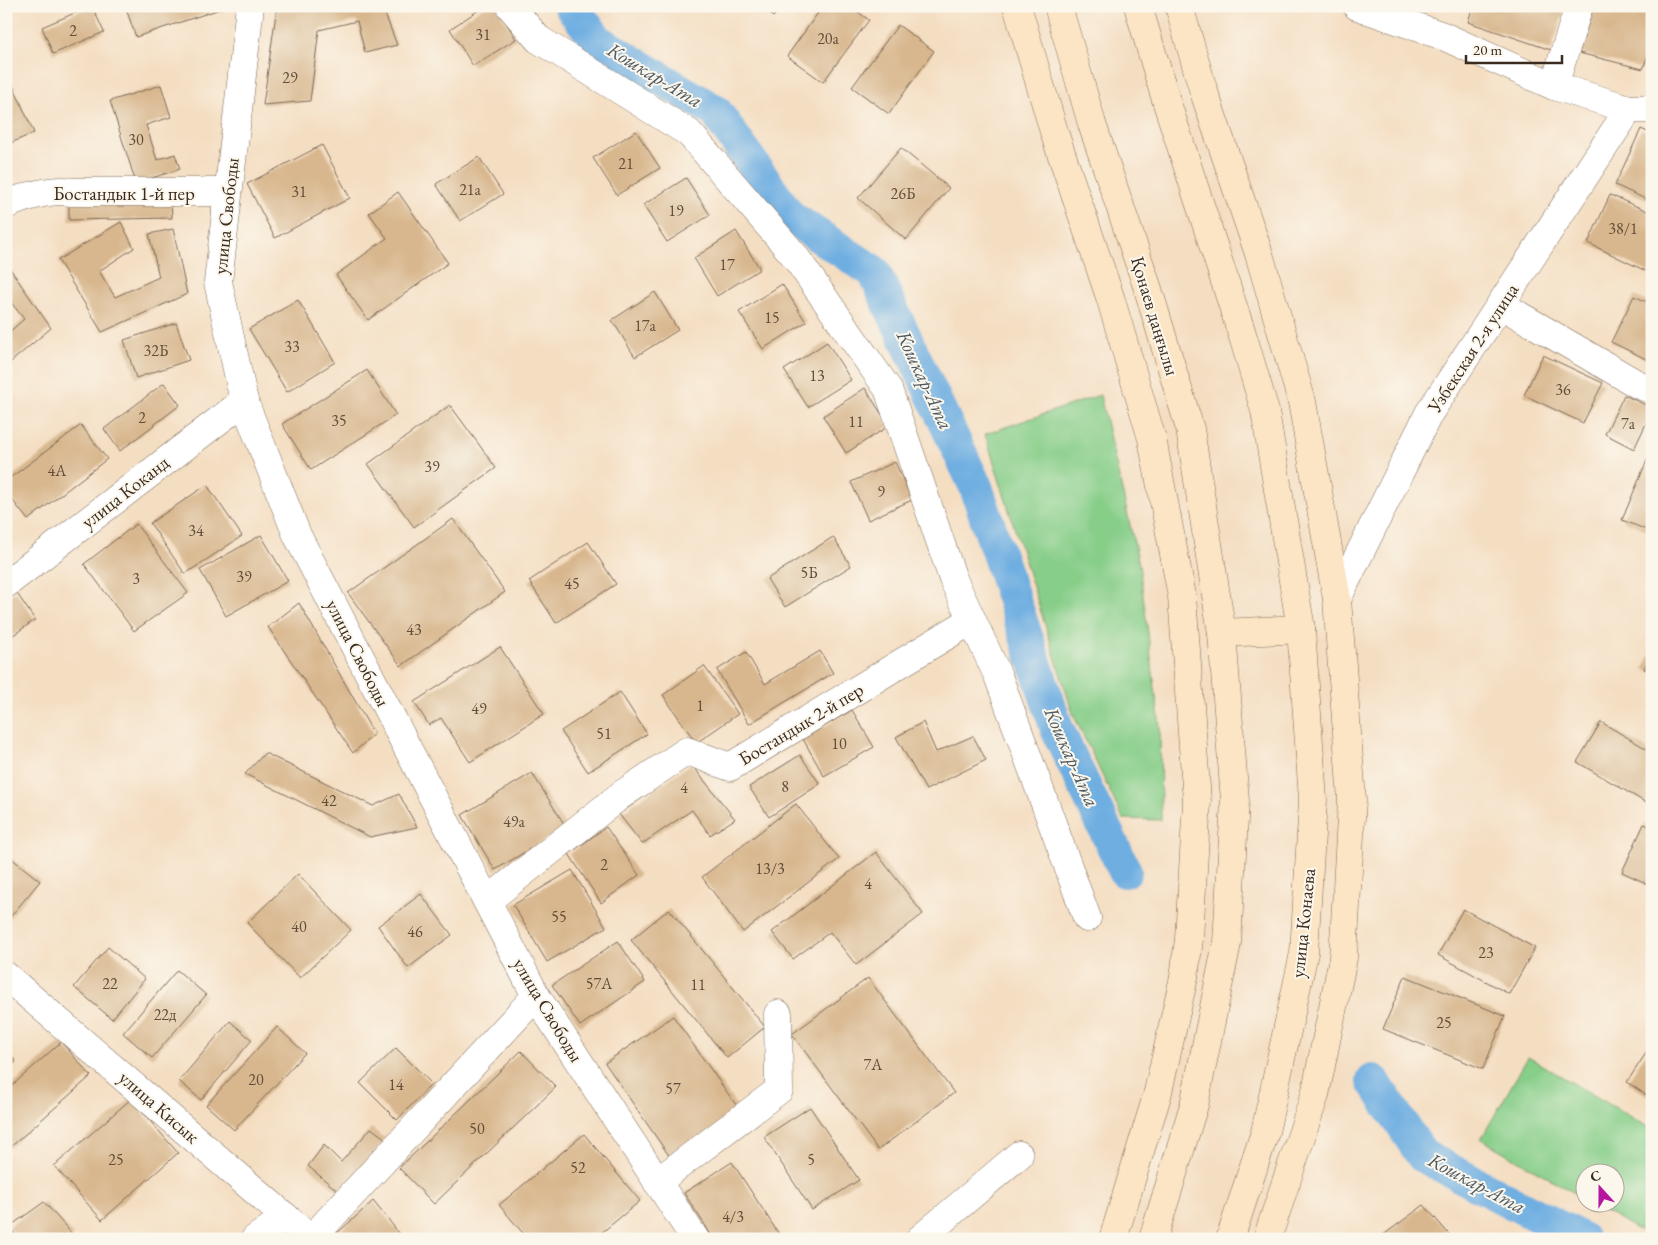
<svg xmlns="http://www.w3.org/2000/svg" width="1658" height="1245" viewBox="0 0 1658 1245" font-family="'EB Garamond',serif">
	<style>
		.green { fill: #87ce89; stroke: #617c54 }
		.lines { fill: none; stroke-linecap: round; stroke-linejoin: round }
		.canal { stroke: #6eaee1; stroke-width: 34 }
		.building { fill: #d8b78e }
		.street-casing { stroke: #7c6957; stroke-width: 29 }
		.secondary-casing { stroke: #7c6957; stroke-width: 29 }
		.street { stroke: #fff; stroke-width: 28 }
		.secondary { stroke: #fce5c4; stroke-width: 28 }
		.labels { text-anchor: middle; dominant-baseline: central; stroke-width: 4; stroke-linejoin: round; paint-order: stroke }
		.number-label { font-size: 16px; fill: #624d3a }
		.street-label { font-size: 19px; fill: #3b2a1e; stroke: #fbf7ec }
		.water-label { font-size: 20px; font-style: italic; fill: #4d5862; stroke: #fbf7ec }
	</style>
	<rect width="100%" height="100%" fill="#fbf7ec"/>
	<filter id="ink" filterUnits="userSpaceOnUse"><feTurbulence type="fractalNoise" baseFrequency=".02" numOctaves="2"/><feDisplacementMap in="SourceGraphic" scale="10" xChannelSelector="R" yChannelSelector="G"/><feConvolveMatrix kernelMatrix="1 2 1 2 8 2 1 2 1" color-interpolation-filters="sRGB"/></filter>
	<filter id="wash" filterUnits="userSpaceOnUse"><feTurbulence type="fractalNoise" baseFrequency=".0096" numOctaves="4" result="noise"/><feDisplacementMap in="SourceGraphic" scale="20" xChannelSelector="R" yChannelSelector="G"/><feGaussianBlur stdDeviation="1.12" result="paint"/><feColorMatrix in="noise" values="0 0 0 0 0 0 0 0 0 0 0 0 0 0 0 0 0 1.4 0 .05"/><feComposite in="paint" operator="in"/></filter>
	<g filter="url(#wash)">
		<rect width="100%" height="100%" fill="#f4dec2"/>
		<g class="green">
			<polygon points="1100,395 1139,564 1160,727 1161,820 1123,819 1073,714 985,434"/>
			<polygon points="1528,1057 1652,1129 1652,1238 1591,1203 1616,1202 1616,1172 1586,1172 1585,1199 1481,1139"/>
		</g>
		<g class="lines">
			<g class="canal">
				<polyline points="571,6 598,41 715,111 790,217 874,272 976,487 1057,729 1125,871"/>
				<polyline points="1373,1081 1423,1156 1582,1239"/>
			</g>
		</g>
		<g id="blocks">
			<g class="building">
				<polygon points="91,6 92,6 104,32 53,54 42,27"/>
				<polygon points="125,6 226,6 226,7 136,37"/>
				<polygon points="277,6 382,6 397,45 365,53 357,21 319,30 310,101 263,105"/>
				<polygon points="485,6 496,6 516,39 473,66 450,29"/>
				<polygon points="762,6 784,6 773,17"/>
				<polygon points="823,6 850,6 869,20 823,82 787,56"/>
				<polygon points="1473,6 1566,6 1551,50 1468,22"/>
				<polygon points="1594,6 1645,6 1652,9 1652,44 1643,69 1579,53"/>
				<polygon points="898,25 934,51 889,114 852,87"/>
				<polygon points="6,70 34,133 6,145"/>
				<polygon points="161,85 171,117 146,125 157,160 175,154 180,169 136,183 110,101"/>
				<polygon points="1641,129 1652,134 1652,202 1615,185"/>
				<polygon points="636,131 660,168 617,195 593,158"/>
				<polygon points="322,145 350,198 275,238 247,184"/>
				<polygon points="901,148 949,188 906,240 858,198"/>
				<polygon points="479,157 503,194 460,221 436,184"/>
				<polygon points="686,178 710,215 667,242 643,205"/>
				<polygon points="398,192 448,263 368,320 336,275 387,238 369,213"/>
				<polygon points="1610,195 1652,213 1652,274 1588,243"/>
				<polygon points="171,198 172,218 69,220 69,200"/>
				<polygon points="121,222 134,248 99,271 115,297 159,277 149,234 173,229 187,294 102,332 58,260"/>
				<polygon points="736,231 760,269 717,296 694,258"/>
				<polygon points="6,263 51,328 6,366 6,335 24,319 6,296"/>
				<polygon points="782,284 806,322 763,349 739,312"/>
				<polygon points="655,292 678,330 635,357 612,320"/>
				<polygon points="1634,296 1652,304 1652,362 1611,342"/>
				<polygon points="298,300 335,362 287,392 249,329"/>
				<polygon points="176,323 189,360 136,378 124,340"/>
				<polygon points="827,342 851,380 808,407 784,370"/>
				<polygon points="1543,355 1603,383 1583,423 1524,395"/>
				<polygon points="367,370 396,415 311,470 282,424"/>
				<polygon points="164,383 180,405 120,451 104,429"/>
				<polygon points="865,388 889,426 846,453 823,416"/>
				<polygon points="1624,395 1652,408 1652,411 1634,449 1605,434"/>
				<polygon points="450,405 496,468 414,527 368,464"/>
				<polygon points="81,425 107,459 28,520 6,492 6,481"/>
				<polygon points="1652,448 1652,532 1622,520"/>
				<polygon points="895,462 912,500 868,520 851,482"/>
				<polygon points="207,485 242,536 185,574 150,523"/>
				<polygon points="453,519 505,592 401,666 348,593"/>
				<polygon points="136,524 188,593 134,631 84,564"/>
				<polygon points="261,535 288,581 226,616 200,570"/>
				<polygon points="833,537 851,566 785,607 767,579"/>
				<polygon points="588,542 616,584 556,623 529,581"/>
				<polygon points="16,592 35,620 6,640 6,598"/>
				<polygon points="299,603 374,734 353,753 268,627"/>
				<polygon points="500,647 544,714 470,762 441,718 429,725 414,702"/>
				<polygon points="820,651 833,673 749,724 717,670 746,652 765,684"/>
				<polygon points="1652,651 1652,672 1644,669"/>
				<polygon points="704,666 738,714 696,743 663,695"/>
				<polygon points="620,692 647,734 588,772 561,731"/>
				<polygon points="852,710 874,747 824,776 803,739"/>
				<polygon points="923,722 936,752 973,736 986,760 926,790 896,737"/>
				<polygon points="1601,722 1652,752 1652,798 1648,804 1577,762"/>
				<polygon points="265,753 373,806 399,794 417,827 370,837 245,774"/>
				<polygon points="800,755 820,784 769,817 749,787"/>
				<polygon points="691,764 735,819 710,835 692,810 642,844 619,814"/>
				<polygon points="532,773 566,827 495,870 462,815"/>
				<polygon points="796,804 839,859 743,932 702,877"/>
				<polygon points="1644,824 1652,827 1652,886 1622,872"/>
				<polygon points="606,827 639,875 601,903 569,854"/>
				<polygon points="876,852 923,914 856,965 830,932 793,959 772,932"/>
				<polygon points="6,854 40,881 6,922"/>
				<polygon points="572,870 606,927 547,962 513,905"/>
				<polygon points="298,874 351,930 300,978 247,923"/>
				<polygon points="421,894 452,935 408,968 378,926"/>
				<polygon points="669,909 765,1027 727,1058 631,940"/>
				<polygon points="1463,909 1535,948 1509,994 1438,955"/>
				<polygon points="618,941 645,982 580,1026 552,985"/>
				<polygon points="108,947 145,979 112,1019 74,987"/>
				<polygon points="177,970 206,995 152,1058 123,1033"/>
				<polygon points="1405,976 1505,1016 1483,1069 1383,1029"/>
				<polygon points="868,978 954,1093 878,1150 792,1034"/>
				<polygon points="673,1016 741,1112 672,1160 605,1063"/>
				<polygon points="230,1021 252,1040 201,1100 179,1081"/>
				<polygon points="277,1027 305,1053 234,1130 206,1105"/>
				<polygon points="61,1042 91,1076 6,1151 6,1091"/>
				<polygon points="1652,1044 1652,1099 1627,1082"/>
				<polygon points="396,1048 432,1084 397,1120 360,1083"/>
				<polygon points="6,1049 16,1062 6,1070"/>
				<polygon points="521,1051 556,1087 434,1204 399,1168"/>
				<polygon points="131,1099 178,1153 102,1220 54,1166"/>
				<polygon points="810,1107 859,1180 812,1210 764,1137"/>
				<polygon points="371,1128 386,1139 339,1192 308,1166 324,1145 341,1162"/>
				<polygon points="584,1134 640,1201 594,1239 528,1239 499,1205"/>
				<polygon points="732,1162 782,1239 714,1239 684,1193"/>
				<polygon points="373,1201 404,1239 334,1239 333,1237"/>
				<polygon points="44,1202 73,1235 68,1239 19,1239 9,1227"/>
				<polygon points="1424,1205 1453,1239 1384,1239 1382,1236"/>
			</g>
		</g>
	</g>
	<g filter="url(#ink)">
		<use href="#blocks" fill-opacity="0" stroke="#7c6957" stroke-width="1"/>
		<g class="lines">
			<g class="street-casing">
				<g id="street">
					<polyline points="250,6 218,282 244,401 297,535 536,996 695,1239"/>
					<polyline points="510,6 538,39 689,133 794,255 888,389 953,579 998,676 1087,918"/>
					<polyline points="1357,6 1443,36 1554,86 1629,109 1652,109"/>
					<polyline points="1554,86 1579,6"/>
					<path d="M6 205C23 197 54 188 71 192H226V210"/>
					<polyline points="1501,305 1637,384 1652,390"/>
					<polyline points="6,584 244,401"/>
					<polyline points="1337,599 1429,413 1629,109"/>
					<polyline points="487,901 621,795 687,751 730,767 972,620"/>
					<polyline points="6,976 311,1239"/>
					<polyline points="657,1182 779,1090 778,1014"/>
					<polyline points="255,1239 286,1217"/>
					<polyline points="311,1239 536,996"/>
					<polyline points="920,1239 1019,1155"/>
				</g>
			</g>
			<g class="secondary-casing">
				<g id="secondary">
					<polyline points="1017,6 1055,135 1111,300 1152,439 1182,596 1197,801 1189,939 1184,977 1157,1096 1113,1239"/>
					<polyline points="1058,6 1092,124 1148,289 1190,429 1222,633 1235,801 1227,943 1194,1105 1153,1239"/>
					<polyline points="1138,6 1166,100 1244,340 1265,411 1301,629 1313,800 1304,953 1265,1132 1230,1239"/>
					<polyline points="1179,6 1203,89 1259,254 1302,402 1337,599 1352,800 1343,958 1315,1095 1267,1239"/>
					<polyline points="1222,633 1301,629"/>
				</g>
			</g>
			<use href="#street" class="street"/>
			<use href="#secondary" class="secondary"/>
		</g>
	</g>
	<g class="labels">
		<g class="number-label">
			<text x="73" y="30">2</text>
			<text x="483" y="34">31</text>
			<text x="828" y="38">20а</text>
			<text x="290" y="77">29</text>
			<text x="136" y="139">30</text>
			<text x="626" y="163">21</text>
			<text x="470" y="189">21а</text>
			<text x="299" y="191">31</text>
			<text x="903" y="193">26Б</text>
			<text x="676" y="210">19</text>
			<text x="1623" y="228">38/1</text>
			<text x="727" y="264">17</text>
			<text x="772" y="317">15</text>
			<text x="645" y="325">17а</text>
			<text x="292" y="346">33</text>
			<text x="156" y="350">32Б</text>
			<text x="817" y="375">13</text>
			<text x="1563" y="389">36</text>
			<text x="142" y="417">2</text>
			<text x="339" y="420">35</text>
			<text x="856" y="421">11</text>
			<text x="1628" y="423">7а</text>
			<text x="432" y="466">39</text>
			<text x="57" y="470">4А</text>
			<text x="881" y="491">9</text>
			<text x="196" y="530">34</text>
			<text x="809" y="572">5Б</text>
			<text x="244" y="576">39</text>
			<text x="136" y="578">3</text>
			<text x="572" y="583">45</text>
			<text x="414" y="629">43</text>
			<text x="700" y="705">1</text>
			<text x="479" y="708">49</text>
			<text x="604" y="733">51</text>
			<text x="839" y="743">10</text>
			<text x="785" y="786">8</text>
			<text x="684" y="787">4</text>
			<text x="329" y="800">42</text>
			<text x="514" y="821">49а</text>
			<text x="604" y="864">2</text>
			<text x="770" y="868">13/3</text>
			<text x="868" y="883">4</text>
			<text x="559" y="916">55</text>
			<text x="299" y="926">40</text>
			<text x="415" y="931">46</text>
			<text x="1486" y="952">23</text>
			<text x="110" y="983">22</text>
			<text x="599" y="983">57А</text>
			<text x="698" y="984">11</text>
			<text x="165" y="1014">22д</text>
			<text x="1444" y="1022">25</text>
			<text x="873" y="1064">7А</text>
			<text x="256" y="1079">20</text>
			<text x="396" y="1084">14</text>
			<text x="673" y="1088">57</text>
			<text x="477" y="1128">50</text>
			<text x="116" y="1159">25</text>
			<text x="811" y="1159">5</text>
			<text x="578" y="1167">52</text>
			<text x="733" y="1216">4/3</text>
		</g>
		<g class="street-label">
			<text x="124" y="193">Бостандык 1-й пер</text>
			<text transform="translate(226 216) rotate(-84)">улица Свободы</text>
			<text transform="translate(1155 316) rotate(73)">Қонаев даңғылы</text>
			<text transform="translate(1473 348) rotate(-57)">Узбекская 2-я улица</text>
			<text transform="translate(125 492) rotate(-38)">улица Коканд</text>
			<text transform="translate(358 653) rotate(63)">улица Свободы</text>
			<text transform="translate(801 724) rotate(-31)">Бостандык 2-й пер</text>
			<text transform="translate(1303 923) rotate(-84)">улица Конаева</text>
			<text transform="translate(548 1010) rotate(59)">улица Свободы</text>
			<text transform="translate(159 1107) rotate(41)">улица Кисык</text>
		</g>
		<g class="water-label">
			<text transform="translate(655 75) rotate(31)">Кошкар-Ата</text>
			<text transform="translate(925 380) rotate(65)">Кошкар-Ата</text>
			<text transform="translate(1072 757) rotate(66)">Кошкар-Ата</text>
			<text transform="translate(1477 1183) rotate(28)">Кошкар-Ата</text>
		</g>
	</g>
	<rect width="1658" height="1245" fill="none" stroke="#fbf7ec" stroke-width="25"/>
	<g transform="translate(1600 1188) rotate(339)"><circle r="24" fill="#fbf7ec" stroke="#aea59a"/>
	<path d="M0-4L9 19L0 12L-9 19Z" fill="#b5179e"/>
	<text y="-8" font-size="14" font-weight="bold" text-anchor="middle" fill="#3b2a1e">С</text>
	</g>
	<path d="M1466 55v8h96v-8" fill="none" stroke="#3b2a1e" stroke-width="2.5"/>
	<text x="1473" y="55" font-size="15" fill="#3b2a1e" stroke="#fbf7ec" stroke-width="4" paint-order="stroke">20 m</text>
</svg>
